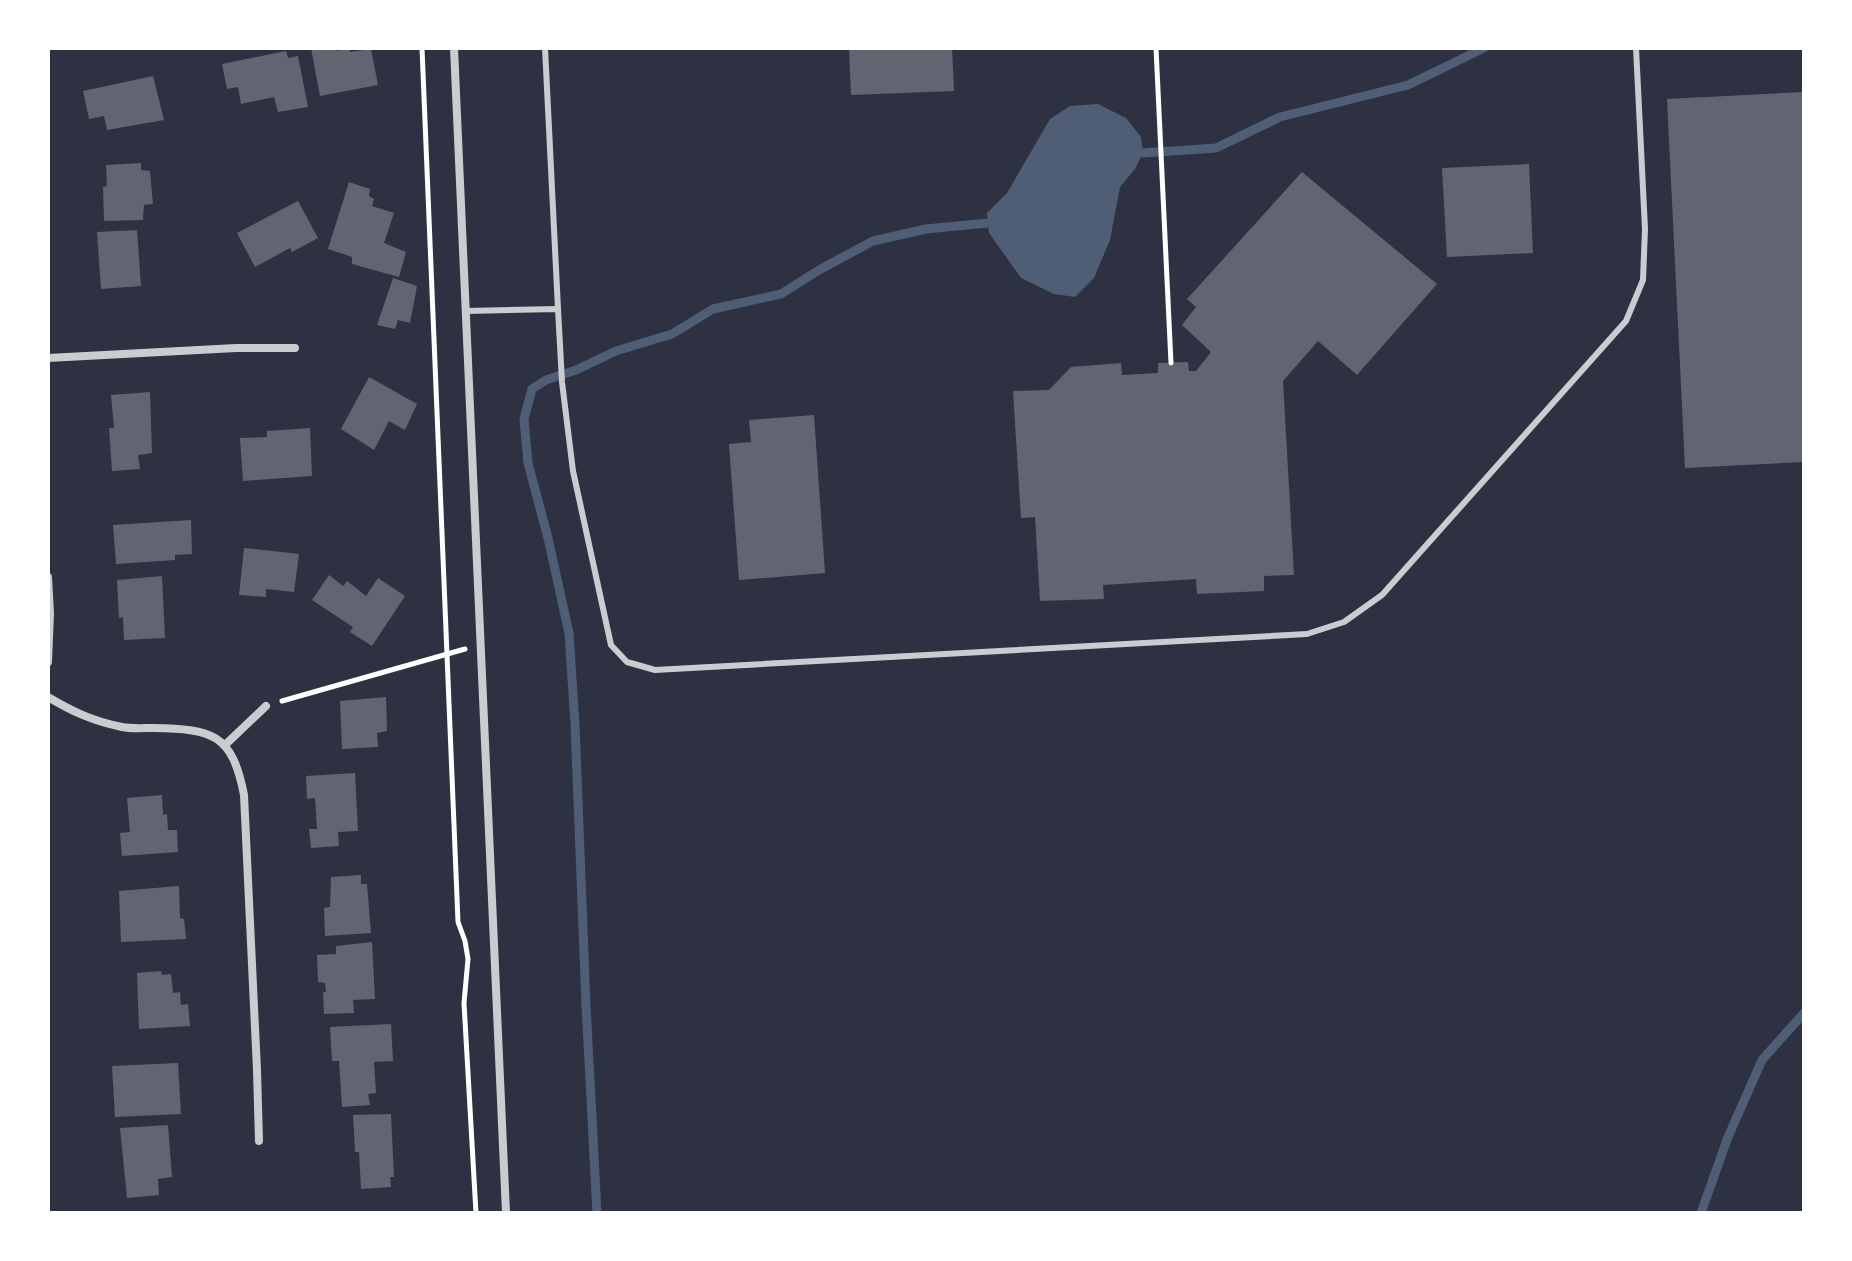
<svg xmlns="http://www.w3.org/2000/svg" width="1852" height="1261" viewBox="0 0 1852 1261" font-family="'Fira Sans Condensed',sans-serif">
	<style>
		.water { fill: #4f5d75 }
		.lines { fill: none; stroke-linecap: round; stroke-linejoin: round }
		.stream { stroke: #4f5d75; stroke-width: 9 }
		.building { fill: #626471 }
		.path { stroke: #fff; stroke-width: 5 }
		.service { stroke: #caccd0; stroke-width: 6 }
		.minor { stroke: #caccd0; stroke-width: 8 }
	</style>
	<rect width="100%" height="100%" fill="#2d3142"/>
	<polygon class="water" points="1098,104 1126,118 1141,137 1143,153 1135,169 1120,187 1110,240 1094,278 1075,297 1054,294 1021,278 989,233 987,213 1007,193 1050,119 1070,106"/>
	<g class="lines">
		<g class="stream">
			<polyline points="1143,153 1216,148 1280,117 1408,85 1484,48"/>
			<polyline points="597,1213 586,1005 575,724 569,633 548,538 528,463 524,419 532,389 546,380 576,370 616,351 672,334 713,309 781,294 819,270 873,241 926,229 988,223"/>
			<polyline points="1701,1213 1728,1137 1762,1060 1804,1013"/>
		</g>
	</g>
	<g class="building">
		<polygon points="311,48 336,48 337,51 350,48 350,52 371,49 378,85 320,96"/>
		<polygon points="849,48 952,48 954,91 851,95"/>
		<polygon points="286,51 288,58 298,56 308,107 278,112 274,97 241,104 238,87 227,89 222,64"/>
		<polygon points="153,76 164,120 107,130 104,116 89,119 83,91"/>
		<polygon points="1804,92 1804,462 1685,468 1667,99"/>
		<polygon points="141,163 141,170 150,171 153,204 144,205 143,220 104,221 103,187 107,186 106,165"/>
		<polygon points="1529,164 1533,253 1447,257 1442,168"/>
		<polygon points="1302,172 1437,284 1357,375 1318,341 1283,381 1294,575 1264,576 1264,591 1197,594 1196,579 1103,585 1104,599 1040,601 1035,517 1021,518 1013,391 1049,390 1071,367 1121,363 1122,375 1158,373 1158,363 1188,362 1189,371 1196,371 1211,352 1182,325 1196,307 1187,299"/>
		<polygon points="349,182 370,189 369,196 374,199 372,206 394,213 384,243 406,252 399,277 352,264 352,257 328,249"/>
		<polygon points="298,201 318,238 292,252 290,248 255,267 237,233"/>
		<polygon points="137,230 141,286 101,289 97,232"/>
		<polygon points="393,278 417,286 410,323 398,320 395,329 377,325"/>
		<polygon points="369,377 417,404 405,430 389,421 374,450 341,429"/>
		<polygon points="150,392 152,453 138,455 140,469 112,471 109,428 114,428 111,395"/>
		<polygon points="814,415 825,573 739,580 729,444 751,442 749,420"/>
		<polygon points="310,428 312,476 243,481 240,438 267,437 267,431"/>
		<polygon points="191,520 192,554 175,555 175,560 116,564 113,525"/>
		<polygon points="244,548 299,554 294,592 266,589 266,597 239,595"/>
		<polygon points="329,575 343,586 347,581 366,596 378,578 405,596 372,646 350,632 353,627 312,600"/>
		<polygon points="162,576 165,638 124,640 123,617 119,618 117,580"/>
		<polygon points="386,697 387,731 377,733 378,747 342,749 340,701"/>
		<polygon points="355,773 358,831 338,832 339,846 311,848 309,829 317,829 315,798 307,799 306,776"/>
		<polygon points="162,795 163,815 167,814 168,830 177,830 178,852 122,856 120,833 130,832 127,798"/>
		<polygon points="361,875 361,884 367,884 371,933 325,936 324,908 330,907 331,877"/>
		<polygon points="179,886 180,918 184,919 186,939 121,942 119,891"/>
		<polygon points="372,942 375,999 353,1000 354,1013 324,1014 323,992 326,992 325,983 318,982 317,955 336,954 336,946"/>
		<polygon points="161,971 162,975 171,974 173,993 180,992 181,1005 188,1004 190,1026 139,1029 137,973"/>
		<polygon points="391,1024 393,1061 374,1062 376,1093 368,1094 370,1105 342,1107 339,1061 332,1061 330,1027"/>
		<polygon points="178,1063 181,1114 115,1117 112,1066"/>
		<polygon points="391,1114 394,1177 390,1177 391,1187 361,1189 359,1152 355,1152 353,1115"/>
		<polygon points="168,1125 172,1177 158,1179 159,1195 127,1198 120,1128"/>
	</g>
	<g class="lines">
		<g class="path">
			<polyline points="422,48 458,922 465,941 468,959 464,1003 476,1213"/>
			<polyline points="1156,48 1171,363"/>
			<polyline points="282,701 465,649"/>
		</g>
		<g class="service">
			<polyline points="545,48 558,309"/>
			<polyline points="466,311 558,309 562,382 573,471 611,645 627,662 655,670 1307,634 1344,622 1382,595 1626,321 1643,280 1645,229 1636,48"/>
		</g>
		<g class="minor">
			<polyline points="454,48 506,1213"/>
			<polyline points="48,358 236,348 295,348"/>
			<polyline points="48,577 50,613 48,662"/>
			<path d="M48 697C73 712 93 721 122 727 132 729 143 728 153 728 212 729 232 733 244 795L257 1070 259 1141"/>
			<polyline points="225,745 266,706"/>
		</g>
	</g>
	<rect width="1852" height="1261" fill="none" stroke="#ffffff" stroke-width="100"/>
</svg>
